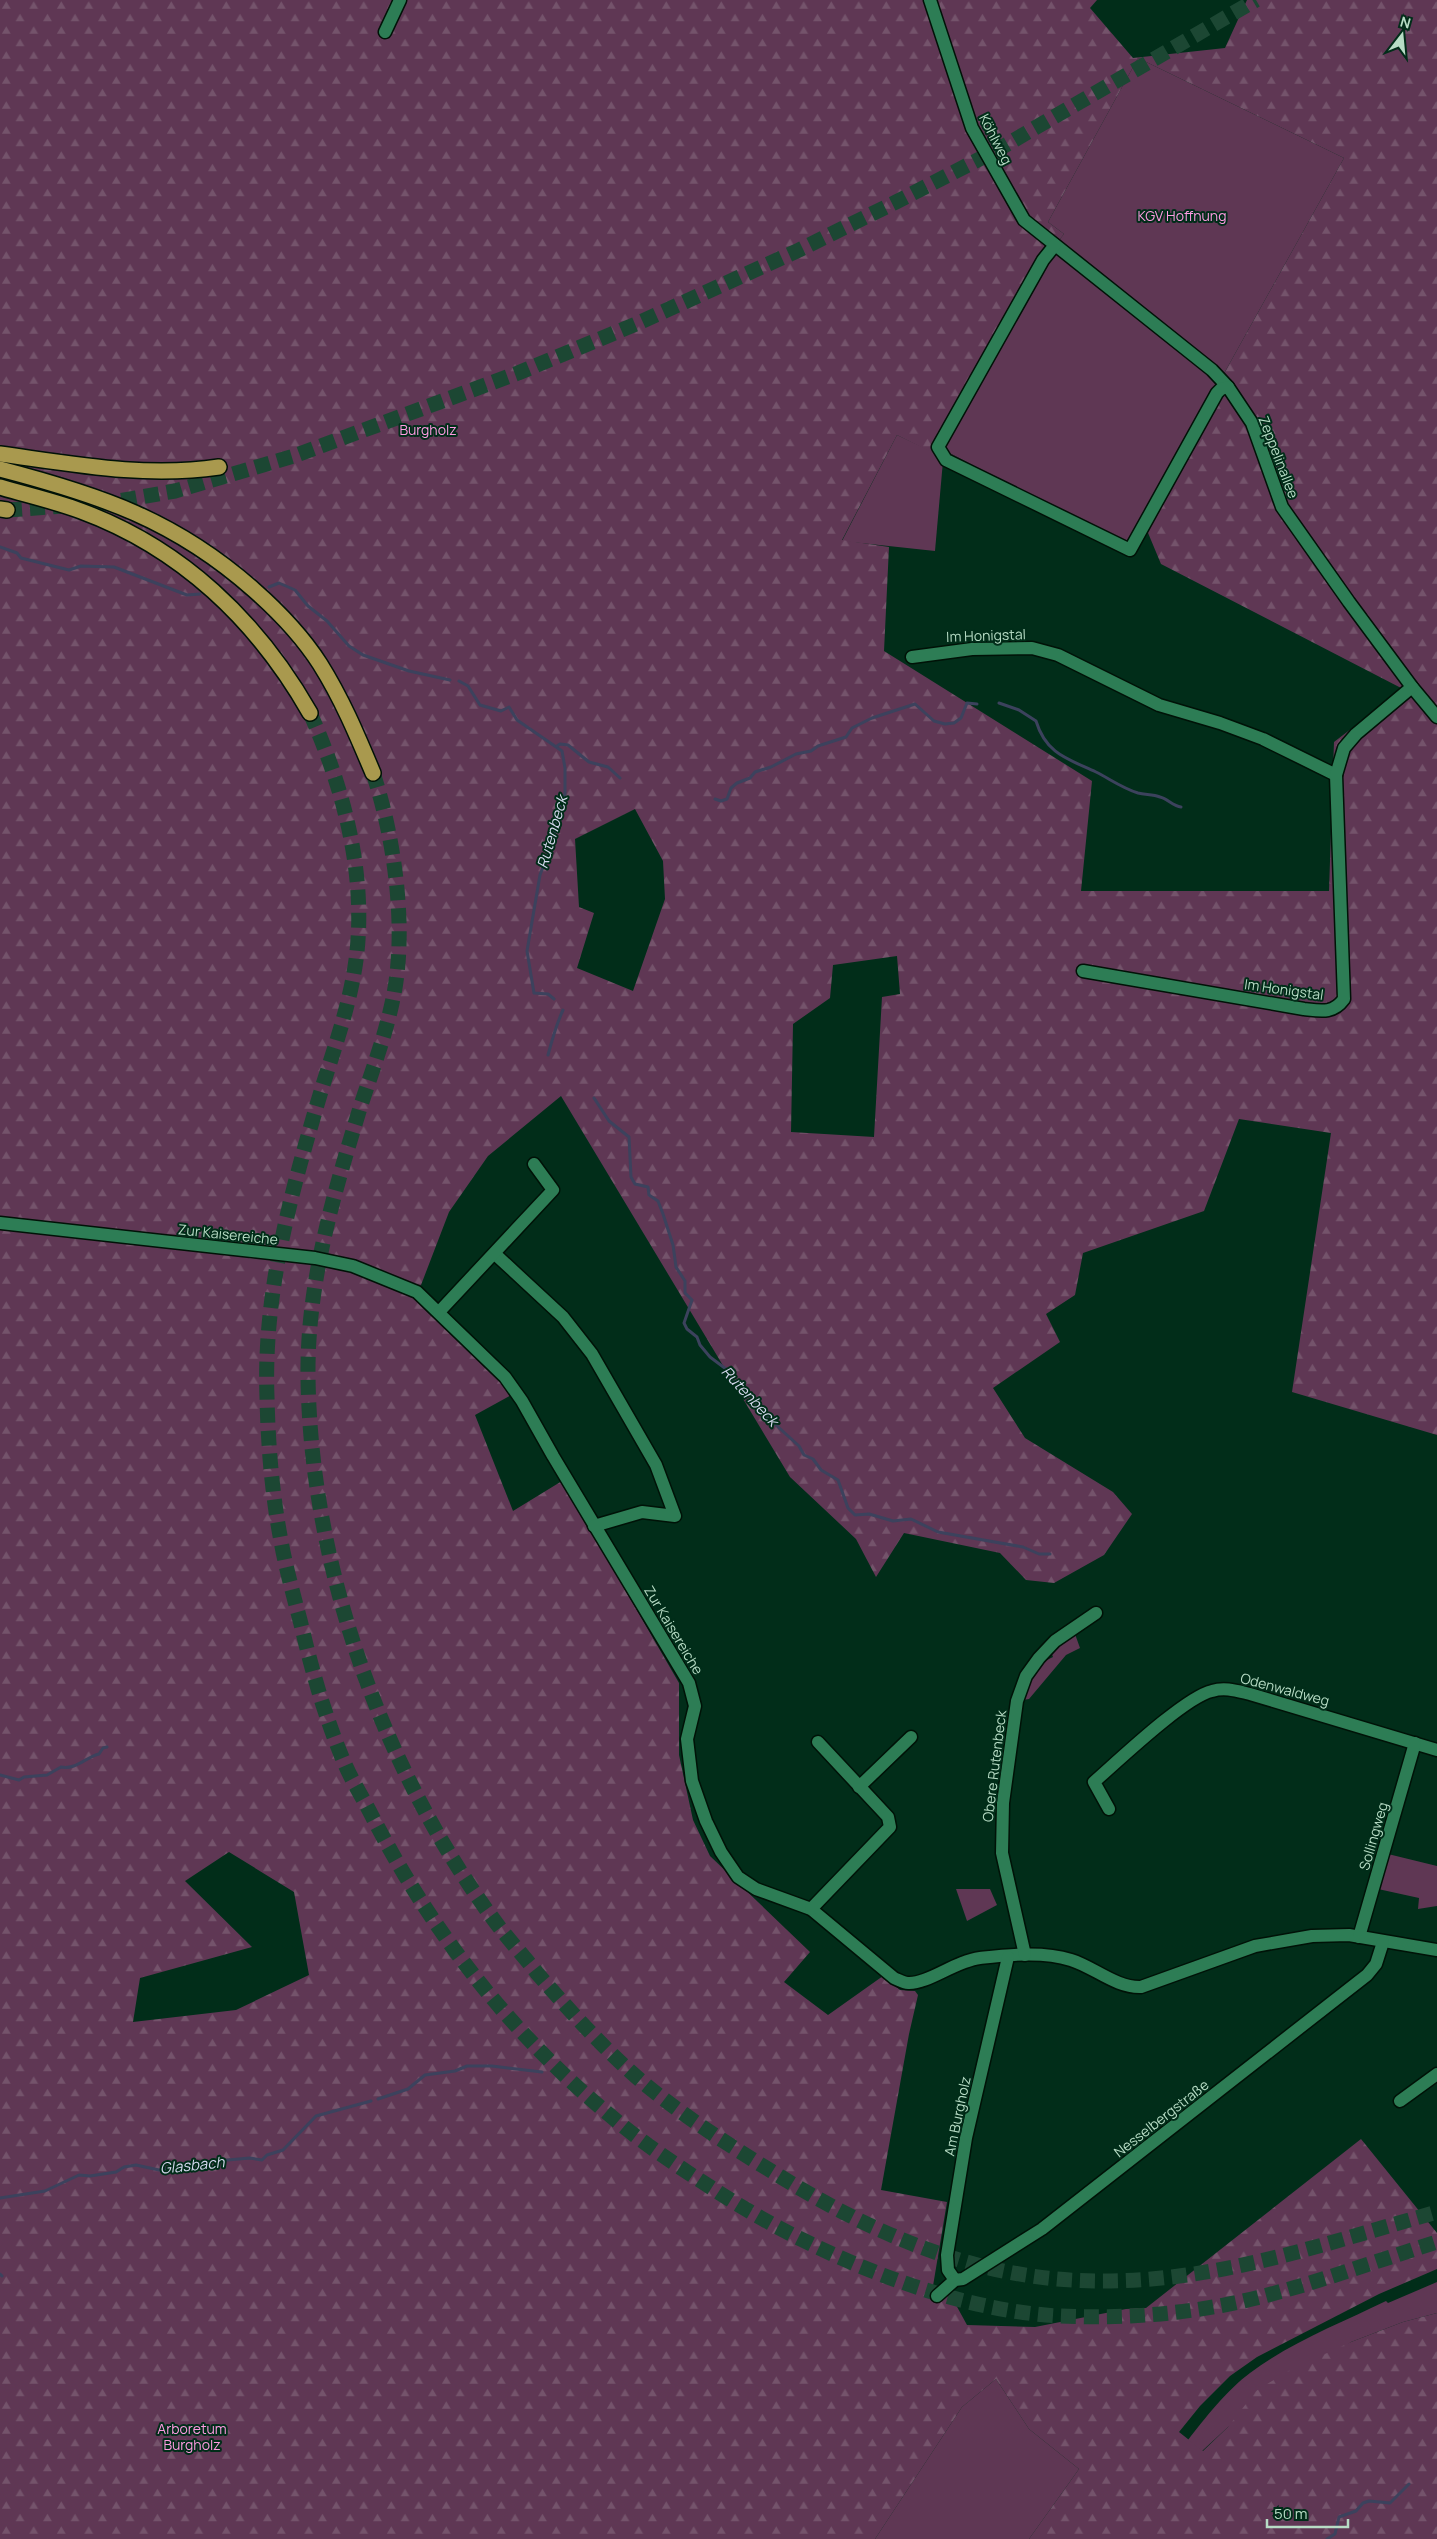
<svg xmlns="http://www.w3.org/2000/svg" width="1437" height="2539" viewBox="0 0 1437 2539" font-family="Manrope,sans-serif">
	<style>
		.green { fill: #5f3754 }
		.forest { fill: url(#forest-firs); fill-rule: evenodd }
		.lines { fill: none; stroke-linecap: round; stroke-linejoin: round }
		.stream { stroke: #3c425d; stroke-width: 3 }
		.highway-tunnel { stroke: #1c4733; stroke-width: 15; stroke-dasharray: 15 8; stroke-linecap: butt }
		.minor-casing { stroke: #001207; stroke-width: 15 }
		.highway-casing { stroke: #001207; stroke-width: 18 }
		.minor { stroke: #2d7d55; stroke-width: 12 }
		.highway { stroke: #a9994e; stroke-width: 15 }
		.labels { text-anchor: middle; dominant-baseline: central; stroke-width: 4; stroke-linejoin: round; paint-order: stroke }
		.street-label { font-size: 14px; fill: #b7dcc5; stroke: #012d19 }
		.park-label { font-size: 14px; fill: #fe9be2; stroke: #012d19 }
		.water-label { font-size: 15px; font-style: italic; fill: #d5d9ee; stroke: #012d19 }
	</style>
	<defs>
		<pattern id="forest-firs" width="22" height="20" patternUnits="userSpaceOnUse" patternTransform="scale(1.25)"><rect width="22" height="20" fill="#5f3754"/><path d="M5 1l3.5 6h-7zM16 11l3.5 6h-7z" fill="#74536b"/></pattern>
	</defs>
	<rect width="100%" height="100%" fill="#012d19"/>
	<g class="green">
		<polygon points="1138,58 1344,158 1128,546 938,447 1043,260 1064,234 1048,222"/>
		<polygon points="897,435 937,454 943,461 935,551 842,541"/>
		<path d="M1075 1634 1080 1648 1066 1655 1029 1699 1023 1700C1027 1680 1033 1666 1053 1657L1050 1649Z"/>
		<polygon points="1388,1854 1437,1866 1437,1906 1418,1909 1419,1898 1378,1889"/>
		<polygon points="956,1889 990,1889 997,1905 967,1921"/>
		<path d="M1437 2282V2313L1403 2322 1351 2342 1228 2427 1202 2451 1188 2440C1205 2418 1228 2389 1250 2373 1291 2342 1341 2323 1386 2301L1388 2303Z"/>
		<polygon points="996,2379 1029,2429 1079,2469 1029,2539 875,2539 962,2407"/>
	</g>
	<path class="forest" d="M0 0H1097L1090 8 1133 58 1225 48 1247 0H1437V1435L1292 1392 1331 1133 1239 1119 1204 1211 1083 1253 1075 1295 1046 1314 1060 1342 993 1388 1025 1438 1113 1492 1132 1514 1104 1555 1054 1583 1026 1580 1000 1553 904 1533 876 1577 856 1539 790 1477 561 1096 488 1156 449 1212 421 1285 409 1292 513 1394 475 1415 513 1511 562 1481 679 1683V1755L693 1820 710 1856 810 1952 784 1982 828 2015 883 1976 900 1990 915 1991 918 1995 909 2034 881 2190 947 2202 932 2292 950 2294 967 2325 1035 2327 1126 2309 1146 2308 1361 2139 1437 2233V2269L1379 2294 1257 2357 1230 2376 1200 2406 1179 2432 1203 2451 1228 2427 1256 2391 1290 2370 1351 2342 1403 2322 1437 2313V2539H1029L1079 2469 1029 2429 996 2379 962 2407 875 2539H0ZM1138 58 1344 158 1128 546 939 448 1043 260 1064 234 1048 222ZM897 435 1131 553 1146 528 1161 564 1403 689 1334 742 1329 891H1081L1092 781 884 651 889 547 842 540ZM635 809 663 861 665 899 633 991 577 968 594 913 579 907 575 839ZM897 956 900 994 882 997 874 1137 791 1132 793 1024 830 998 833 965ZM229 1852 294 1892 309 1975 236 2010 133 2022 140 1978 252 1947 185 1881Z"/>
	<g class="lines">
		<g class="stream">
			<polyline points="0,547 17,553 21,558 69,570 81,566 114,567 187,595 200,594"/>
			<polyline points="269,587 279,583 295,590 308,606 327,621 349,646 363,655 409,671 450,680"/>
			<polyline points="459,681 468,686 480,705 501,711 509,707 517,720 562,751 565,768 565,794 557,813 554,838 540,875 527,951 534,993 548,994 554,999"/>
			<path d="M999 703 1019 710 1036 721C1046 754 1068 759 1096 772 1110 779 1122 788 1138 793 1145 795 1153 794 1160 797 1168 799 1173 806 1181 807"/>
			<polyline points="557,746 560,744 568,745 589,762 608,767 620,778"/>
			<polyline points="715,799 721,801 727,799 731,788 737,783 750,778 755,772 771,767 796,754 811,751 818,746 846,737 852,728 872,718 915,704 934,721 945,724 954,723 961,718 967,703 977,704"/>
			<path d="M548 1055C552 1040 556 1025 563 1010"/>
			<polyline points="594,1098 609,1121 629,1137 631,1177 635,1184 648,1187 649,1195 658,1201 663,1214 673,1245 676,1267 685,1281 685,1293 692,1300 684,1323 687,1329 697,1337 700,1345 710,1357 726,1369 739,1389 750,1393 759,1408 764,1409 765,1415 799,1446 804,1455 813,1459 821,1470 838,1480 848,1508 855,1515 869,1514 893,1521 911,1519 938,1532 1023,1547 1039,1554 1050,1554"/>
			<path d="M0 1775 19 1780 24 1777 47 1775 61 1767C76 1770 86 1757 99 1754L103 1748 107 1747"/>
			<polyline points="378,2099 408,2089 425,2075 455,2071 467,2066 492,2066 542,2072"/>
			<polyline points="0,2198 45,2191 79,2175 90,2176 116,2172 124,2167 136,2165 159,2170 205,2162 250,2158 262,2160 267,2155 283,2150 316,2116 371,2101"/>
			<polyline points="0,2274 2,2276"/>
			<polyline points="1327,2539 1335,2534 1339,2517 1356,2511 1363,2503 1369,2501 1390,2503 1409,2484"/>
		</g>
		<g class="highway-tunnel">
			<polyline points="7,510 107,503 175,491 294,456 518,373 636,324 799,250 896,202 997,150 1256,0"/>
			<path d="M310 713C344 789 367 876 356 960 350 1004 335 1046 322 1088 292 1189 263 1291 267 1397 268 1445 272 1494 281 1541 286 1569 294 1597 301 1624 312 1671 325 1717 344 1762 352 1781 363 1798 372 1816 431 1931 512 2035 612 2117 646 2146 684 2170 721 2194 815 2254 947 2310 1059 2316 1124 2319 1189 2314 1252 2299 1314 2284 1376 2261 1437 2242"/>
			<path d="M373 773C394 836 406 922 395 988 388 1029 373 1068 360 1108 333 1196 307 1284 308 1376 310 1564 382 1769 494 1920 507 1938 523 1955 537 1973 569 2010 603 2048 640 2080 684 2117 732 2147 781 2177 866 2229 957 2270 1057 2279 1192 2291 1309 2248 1437 2212"/>
		</g>
		<g class="minor-casing">
			<g id="minor">
				<polyline points="930,0 972,128 1024,220 1212,370 1228,387 1252,423 1282,507 1349,602 1412,687 1437,717"/>
				<polyline points="385,32 400,0"/>
				<polyline points="1055,245 1043,260 938,447 946,460 1130,550 1217,393 1221,389 1228,387"/>
				<polyline points="912,657 972,649 1032,648 1058,655 1159,705 1220,723 1263,739 1336,775"/>
				<path d="M1083 971 1304 1009C1321 1011 1333 1014 1344 999L1336 775 1344 748 1356 734 1412 687"/>
				<path d="M0 1223 315 1258 353 1266 417 1292 505 1377 522 1401 553 1456 689 1683 695 1706 687 1739 692 1781 706 1821 721 1852 738 1877 756 1889 811 1909 894 1978C899 1980 903 1983 908 1983 928 1984 955 1961 980 1958 1008 1955 1043 1951 1071 1960 1094 1967 1116 1988 1141 1987L1255 1946 1312 1936 1349 1935 1437 1950"/>
				<polyline points="495,1254 563,1317 592,1354 656,1465 675,1516 642,1512 594,1526"/>
				<polyline points="439,1312 553,1190 534,1164"/>
				<polyline points="859,1787 911,1737"/>
				<path d="M1109 1809 1094 1782C1118 1761 1185 1697 1212 1691 1225 1687 1237 1691 1250 1694L1437 1750"/>
				<polyline points="811,1909 890,1827 888,1817 818,1742"/>
				<polyline points="1359,1937 1415,1743"/>
				<polyline points="1025,1955 1002,1853 1003,1803 1017,1701 1026,1676 1039,1658 1055,1641 1096,1613"/>
				<polyline points="1400,2101 1437,2074"/>
				<polyline points="955,2280 948,2270 947,2255 966,2138 1008,1957"/>
				<polyline points="937,2296 955,2280 963,2279 1042,2229 1367,1975 1376,1964 1383,1942"/>
			</g>
		</g>
		<g class="highway-casing">
			<g id="highway">
				<path d="M0 454C73 464 145 478 219 467"/>
				<path d="M0 469C100 495 175 520 254 590 279 612 302 636 320 664 342 699 357 735 373 773"/>
				<path d="M0 487C27 495 54 501 81 511 181 548 257 620 310 713"/>
				<polyline points="0,509 7,510"/>
			</g>
		</g>
		<use href="#minor" class="minor"/>
		<use href="#highway" class="highway"/>
	</g>
	<g class="labels">
		<g class="street-label">
			<text transform="translate(996 139) rotate(63)">Köhlweg</text>
			<text transform="translate(1279 457) rotate(69)">Zeppelinallee</text>
			<text transform="translate(986 635) rotate(-2)">Im Honigstal</text>
			<text transform="translate(1284 989) rotate(8)">Im Honigstal</text>
			<text transform="translate(228 1234) rotate(6)">Zur Kaisereiche</text>
			<text transform="translate(674 1630) rotate(59)">Zur Kaisereiche</text>
			<text transform="translate(1285 1689) rotate(15)">Odenwaldweg</text>
			<text transform="translate(994 1766) rotate(-83)">Obere Rutenbeck</text>
			<text transform="translate(1373 1836) rotate(-74)">Sollingweg</text>
			<text transform="translate(957 2116) rotate(-78)">Am Burgholz</text>
			<text transform="translate(1161 2118) rotate(-38)">Nesselbergstraße</text>
		</g>
		<g class="park-label">
			<text x="1182" y="215">KGV Hoffnung</text>
			<text x="428" y="429">Burgholz</text>
			<text x="192" y="2428">Arboretum<tspan x="192" dy="16">Burgholz</tspan></text>
		</g>
		<g class="water-label">
			<text transform="translate(552 832) rotate(-74)">Rutenbeck</text>
			<text transform="translate(750 1396) rotate(47)">Rutenbeck</text>
			<text transform="translate(192 2165) rotate(-6)">Glasbach</text>
		</g>
	</g>
	<g transform="translate(1402 35) rotate(16)" stroke="#012d19" stroke-width="4" paint-order="stroke">
	<path d="M0-4L9 19L0 12L-9 19Z" fill="#b7dcc5"/>
	<text y="-8" font-size="14" font-weight="bold" text-anchor="middle" fill="#b7dcc5">N</text>
	</g>
	<path d="M1267 2519v8h81v-8" fill="none" stroke="#b7dcc5" stroke-width="2.5"/>
	<text x="1274" y="2519" font-size="15" fill="#b7dcc5" stroke="#012d19" stroke-width="4" paint-order="stroke">50 m</text>
</svg>
